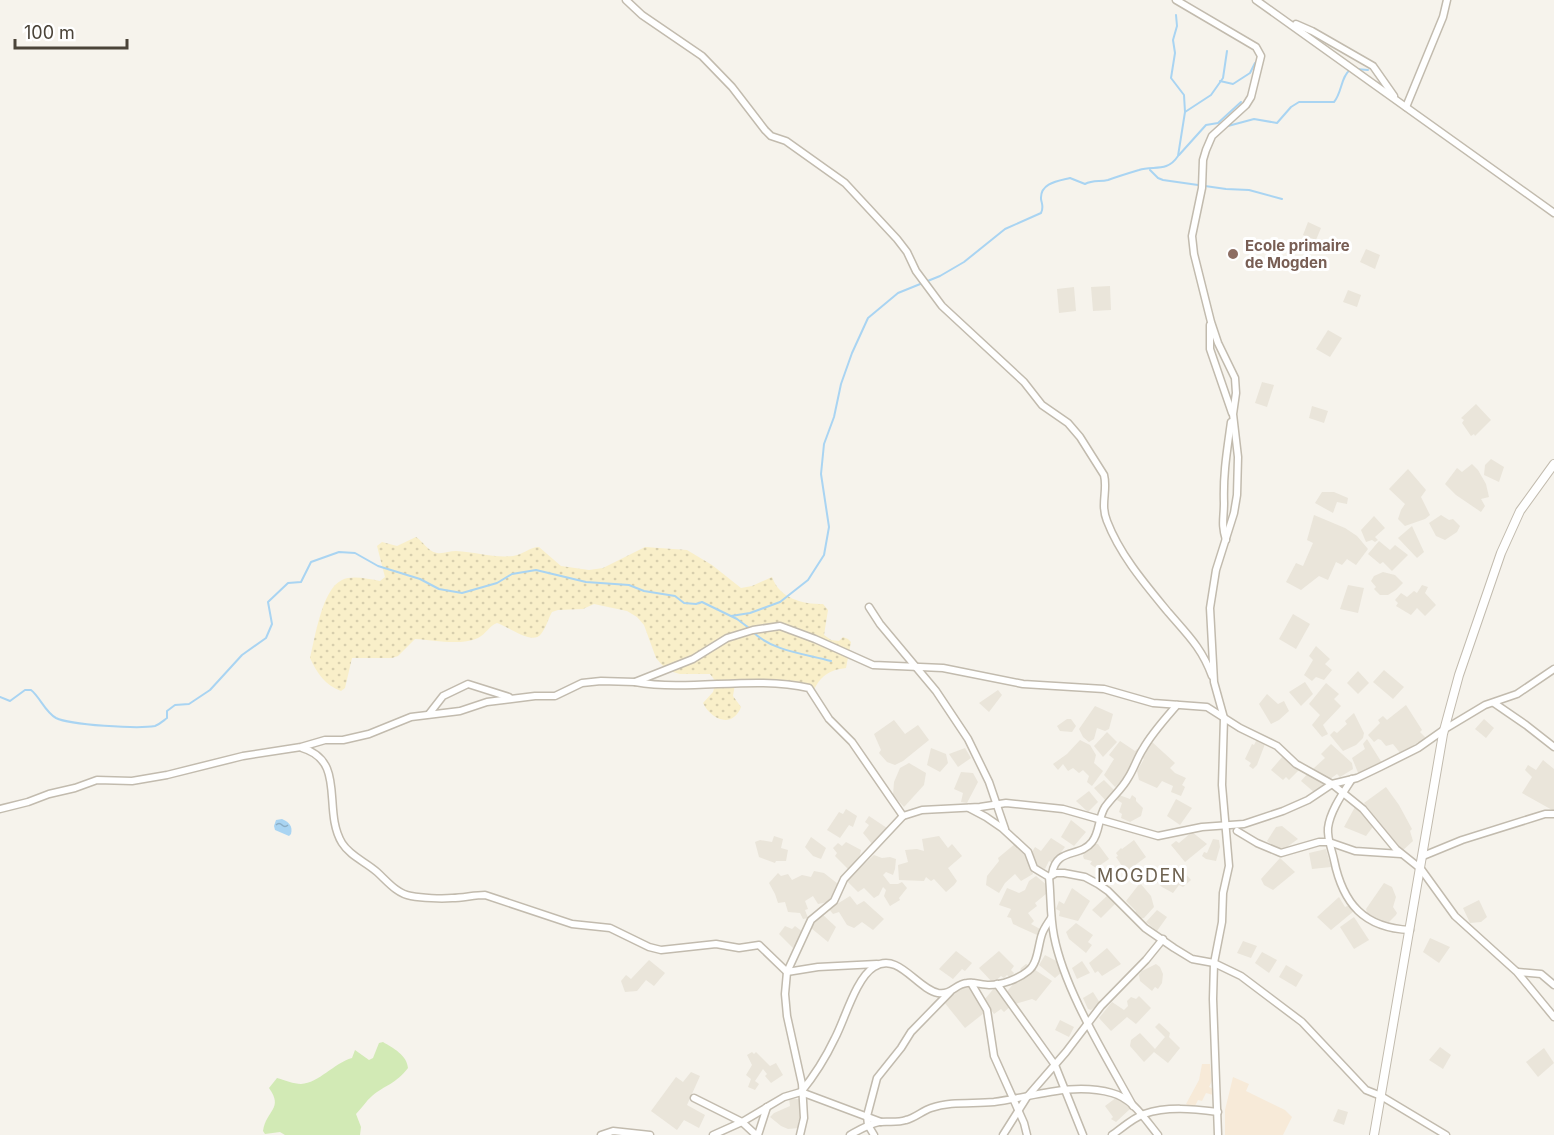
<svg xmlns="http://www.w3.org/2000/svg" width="1554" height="1135" viewBox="0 0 1554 1135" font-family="Inter,sans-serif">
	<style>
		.residential { fill: #eae5da }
		.commercial { fill: #f7ead8 }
		.green { fill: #d2eab5 }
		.sand { fill: url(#sand-dots) }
		.water { fill: url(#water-ripples) }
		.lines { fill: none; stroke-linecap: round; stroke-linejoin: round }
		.stream { stroke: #a9d4f2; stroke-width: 2 }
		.minor-casing { stroke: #c2bbae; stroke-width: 9 }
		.tertiary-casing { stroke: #c2bbae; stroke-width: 10 }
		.minor { stroke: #fff; stroke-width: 6 }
		.tertiary { stroke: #fff; stroke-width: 8 }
		.education-dot { fill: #8d6e63; stroke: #fff; stroke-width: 2 }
		.labels { text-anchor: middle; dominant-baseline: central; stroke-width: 6; stroke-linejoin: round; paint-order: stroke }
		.education-label { font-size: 15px; font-weight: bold; fill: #785e54; stroke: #fff; text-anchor: start }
		.quarter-label { font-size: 18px; letter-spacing: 1.5px; fill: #6e6250; stroke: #fff }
	</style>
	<defs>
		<pattern id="sand-dots" width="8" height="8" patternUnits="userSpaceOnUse" patternTransform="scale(1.5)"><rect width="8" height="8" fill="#f9efc9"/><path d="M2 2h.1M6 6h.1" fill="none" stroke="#d7cead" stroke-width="1.8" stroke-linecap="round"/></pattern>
		<pattern id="water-ripples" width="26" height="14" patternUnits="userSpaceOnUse" patternTransform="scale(1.5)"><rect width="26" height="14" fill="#a9d4f2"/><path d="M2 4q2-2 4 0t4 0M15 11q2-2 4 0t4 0" fill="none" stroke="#8caec5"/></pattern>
	</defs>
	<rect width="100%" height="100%" fill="#f6f3ec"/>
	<g class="residential">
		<polygon points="1308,222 1321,228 1316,240 1303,235"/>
		<polygon points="1366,249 1380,255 1375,269 1360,262"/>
		<polygon points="1110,286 1111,310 1093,311 1091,287"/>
		<polygon points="1074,287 1076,311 1059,313 1057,289"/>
		<polygon points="1348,290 1361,295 1357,307 1343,302"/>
		<polygon points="1328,330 1342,338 1330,357 1316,349"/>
		<polygon points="1262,382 1274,385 1267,407 1255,403"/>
		<polygon points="1476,404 1491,420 1475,436 1474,434 1471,436 1462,423 1464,420 1461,418"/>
		<polygon points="1312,406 1328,411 1324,423 1309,418"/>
		<polygon points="1491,459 1504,467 1499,482 1484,475 1485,465"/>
		<polygon points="1472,464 1478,470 1486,484 1489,497 1481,499 1485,506 1481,512 1456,495 1445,484 1457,468 1462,472"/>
		<polygon points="1408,469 1426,490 1421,497 1430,515 1425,519 1405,526 1398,519 1401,510 1405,504 1389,489"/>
		<polygon points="1322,492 1334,492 1348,498 1347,504 1337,502 1333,513 1315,503"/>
		<polygon points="1314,515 1345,528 1357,536 1368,549 1356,565 1347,559 1342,565 1336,562 1328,580 1319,576 1301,590 1286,582 1296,563 1303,566 1313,543 1307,540"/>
		<polygon points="1441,515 1449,520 1453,519 1460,526 1457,532 1445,540 1436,536 1429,523"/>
		<polygon points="1374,516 1385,528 1375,537 1378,540 1375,542 1372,540 1366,542 1361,530"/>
		<polygon points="1412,526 1424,552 1417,558 1398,538"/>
		<polygon points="1379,541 1390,550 1395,545 1408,555 1392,571 1383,562 1380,564 1368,554"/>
		<polygon points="1383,572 1395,575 1403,583 1396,590 1388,595 1380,595 1374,589 1376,587 1371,581 1374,576"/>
		<polygon points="1348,585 1364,588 1358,613 1340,609"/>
		<polygon points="1422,585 1428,587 1425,593 1436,605 1425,616 1417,608 1411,615 1396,606 1398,603 1395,600 1401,593 1407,597 1414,591 1417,593"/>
		<polygon points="1293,614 1310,624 1296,649 1279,639"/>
		<polygon points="1316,646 1330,659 1325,664 1332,670 1324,680 1316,677 1312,681 1304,675 1313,660 1309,656"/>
		<polygon points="1384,670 1404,687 1393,699 1373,682"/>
		<polygon points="1358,671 1369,683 1358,694 1347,683"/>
		<polygon points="1305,682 1313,694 1301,706 1289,692"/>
		<polygon points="1326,683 1339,694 1334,699 1341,706 1323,725 1328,734 1322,737 1312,725 1320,715 1309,704"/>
		<polygon points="998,690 1002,695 989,712 979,703"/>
		<polygon points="1267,694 1278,704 1284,701 1289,711 1279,720 1271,724 1259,704"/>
		<polygon points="1406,705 1422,730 1420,732 1426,738 1420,744 1418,742 1401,754 1393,744 1386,746 1381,740 1378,739 1374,742 1368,735 1380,723 1378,720 1383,716 1387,720"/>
		<polygon points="1095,706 1113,714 1109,729 1105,731 1097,728 1094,739 1089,742 1083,737 1079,729"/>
		<polygon points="1354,713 1364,733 1363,738 1356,745 1343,751 1330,735 1334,731 1337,733 1347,724 1345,721"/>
		<polygon points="1067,719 1071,719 1076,726 1072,732 1060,731 1057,726"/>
		<polygon points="1484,719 1494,728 1486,738 1475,729"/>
		<polygon points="894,720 905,734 918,725 929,740 903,761 895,765 887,762 879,753 881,750 874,734"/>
		<polygon points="1107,732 1117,742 1103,757 1094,746"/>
		<polygon points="1257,739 1265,744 1257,765 1253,769 1249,766 1251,763 1245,759 1252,744 1254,745"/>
		<polygon points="1367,739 1382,763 1359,775 1352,758 1365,749 1363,744"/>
		<polygon points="1080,740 1090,745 1096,755 1094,763 1103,771 1092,786 1087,782 1089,776 1083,770 1079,773 1073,768 1068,771 1063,764 1058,770 1053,764 1067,754"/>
		<polygon points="1120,741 1135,751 1137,749 1140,751 1127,776 1115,787 1104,775 1114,759 1109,755"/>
		<polygon points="1152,742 1175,763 1170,768 1175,773 1186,778 1182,785 1185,787 1181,796 1171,792 1173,786 1162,781 1157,788 1139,780 1137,771 1144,759 1140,756"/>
		<polygon points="1331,744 1352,763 1353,769 1340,777 1337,774 1330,779 1313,769 1325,758 1321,754"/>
		<polygon points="931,748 946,754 948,763 940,772 927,765"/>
		<polygon points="965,748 971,758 958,767 949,754"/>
		<polygon points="1283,756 1299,770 1289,780 1286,777 1283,780 1271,770"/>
		<polygon points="1543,760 1554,769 1554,811 1522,793 1532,777 1525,770 1528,765 1536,770"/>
		<polygon points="909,763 926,773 924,785 904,807 893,795 894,782 900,768"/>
		<polygon points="961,772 973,773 978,782 967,803 961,802 963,793 954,789"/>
		<polygon points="1309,772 1326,782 1315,793 1301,781"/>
		<polygon points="1104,780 1115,791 1107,802 1094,788"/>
		<polygon points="1386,787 1399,805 1412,829 1410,831 1413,841 1402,851 1364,803"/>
		<polygon points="1089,791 1098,802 1088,812 1076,801"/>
		<polygon points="1119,795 1130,799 1132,795 1136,798 1136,801 1143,808 1141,816 1130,822 1121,818 1122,814 1119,812 1122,803 1117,800"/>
		<polygon points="1176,799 1192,808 1180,825 1167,816"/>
		<polygon points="1356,805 1375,824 1366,836 1344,827"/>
		<polygon points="846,809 857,816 853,827 849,825 840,838 827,830 839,812 843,814"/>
		<polygon points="869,816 887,828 873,845 863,833 869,825 865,822"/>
		<polygon points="1071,820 1086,832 1074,846 1061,837"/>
		<polygon points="1282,826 1298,839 1280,852 1267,841 1276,827"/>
		<polygon points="1192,832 1207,844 1185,862 1171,845 1176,841 1179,843"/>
		<polygon points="774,836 783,839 781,848 788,850 786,861 776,861 775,863 759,857 755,842 760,840 772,842"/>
		<polygon points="939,836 948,848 952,844 962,856 948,868 957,881 954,885 946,892 934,879 931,881 926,877 924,881 899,880 898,865 908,862 905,850 917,849 924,851 922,839"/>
		<polygon points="811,837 826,848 821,859 813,856 805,847"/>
		<polygon points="1051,838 1065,847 1053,863 1049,861 1045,869 1032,863 1031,854 1035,847 1041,851"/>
		<polygon points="1213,839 1219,840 1220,847 1216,861 1206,859 1202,856 1204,852 1207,853"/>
		<polygon points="1134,840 1146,857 1126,872 1116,857 1118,856 1116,853 1121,848 1122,849"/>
		<polygon points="846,842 861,850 859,859 849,870 835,856 837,853 833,848 838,843 842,846"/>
		<polygon points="1016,843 1026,852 1033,874 1021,881 1015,874 1005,883 999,893 986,885 987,876 999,861 998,858"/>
		<polygon points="1092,843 1098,844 1109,859 1096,868 1090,864 1092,861 1084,859 1083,856 1085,851 1092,847"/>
		<polygon points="1326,849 1331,867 1312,869 1309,853"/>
		<polygon points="874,855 882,858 890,857 896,859 895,869 893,875 886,872 883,875 890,884 898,884 902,882 907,888 899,898 900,900 890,906 884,896 886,890 883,887 879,895 874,898 864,888 858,892 846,880 856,869 858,870"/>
		<polygon points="1280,858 1295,872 1273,890 1264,885 1261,879"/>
		<polygon points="1165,865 1184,872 1191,880 1183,887 1179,885 1173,893 1162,887 1153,879"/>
		<polygon points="814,871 824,873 838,884 832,899 828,902 818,904 813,896 805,901 808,909 805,910 808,918 803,919 800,913 788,912 785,902 778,903 775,894 769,883 778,873 781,876 788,874 792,880 802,875 811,877"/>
		<polygon points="1036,876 1048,886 1046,894 1035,903 1037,906 1028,913 1034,921 1031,924 1040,929 1037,935 1013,924 1011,918 1007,917 1011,909 999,905 1007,888 1019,893 1025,890 1029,881"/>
		<polygon points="1140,883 1151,896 1154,907 1144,918 1139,919 1134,914 1136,911 1126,901"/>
		<polygon points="1384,883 1392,887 1396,897 1393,907 1397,913 1396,915 1388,923 1382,921 1380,923 1368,916 1366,909"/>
		<polygon points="1072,888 1090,901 1078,921 1059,916 1060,911 1056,909 1059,901 1064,904"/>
		<polygon points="1109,894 1117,902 1101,918 1092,910"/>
		<polygon points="850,896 857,905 864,901 884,919 873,930 862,922 854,928 847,925 839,912 833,914 829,909"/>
		<polygon points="1339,897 1345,907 1350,905 1354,911 1331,930 1317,917"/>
		<polygon points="1479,900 1487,917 1481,922 1470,923 1463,908"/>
		<polygon points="1157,910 1167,917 1157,931 1146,922"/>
		<polygon points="821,913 836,927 828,942 811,928"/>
		<polygon points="1354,917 1369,940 1354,949 1340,927"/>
		<polygon points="1076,923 1093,935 1088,942 1092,945 1086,953 1069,939 1066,932"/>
		<polygon points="785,926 792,929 795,926 803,932 793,948 779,934"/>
		<polygon points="1430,938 1450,947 1439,963 1423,952"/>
		<polygon points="1243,941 1257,946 1251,958 1237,953"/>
		<polygon points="1107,948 1121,964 1102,976 1098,971 1095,973 1089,963"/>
		<polygon points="956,951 972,963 965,971 962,969 953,979 939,969"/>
		<polygon points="999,951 1014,966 1011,970 1014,973 1010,978 1007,975 1004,978 1001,976 993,983 979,968"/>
		<polygon points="1262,952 1277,960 1269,973 1255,963"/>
		<polygon points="1045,955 1060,963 1063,971 1055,978 1039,965"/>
		<polygon points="649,960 665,973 654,986 646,980 637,991 625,992 621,981 626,975 631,979"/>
		<polygon points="1082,961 1090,973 1077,979 1072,968"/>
		<polygon points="1026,964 1052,981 1036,1001 1032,999 1015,1004 1005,994 1018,978 1021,968"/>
		<polygon points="1156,964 1160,967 1163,974 1162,983 1158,989 1155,987 1152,991 1140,981 1139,975 1142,971"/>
		<polygon points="1286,965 1303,975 1296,987 1279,977"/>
		<polygon points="969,985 984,1013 965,1028 944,1002 960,989"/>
		<polygon points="996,986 1011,1006 1004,1012 1001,1009 994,1014 984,1000"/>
		<polygon points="1093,992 1100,1003 1091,1010 1088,1009 1083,998"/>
		<polygon points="1139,996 1151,1008 1136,1024 1127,1017 1111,1031 1099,1018 1112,1002 1124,1010 1128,1006 1127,1001 1131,997 1136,999"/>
		<polygon points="1060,1020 1074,1027 1069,1037 1055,1030"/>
		<polygon points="1159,1023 1170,1033 1169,1037 1180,1048 1168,1063 1154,1052 1144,1062 1130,1046 1131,1040 1140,1033 1155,1049 1165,1037 1155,1027"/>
		<polygon points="1440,1047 1451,1055 1443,1069 1429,1060"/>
		<polygon points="1544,1048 1554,1063 1538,1077 1526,1062"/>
		<polygon points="752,1052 754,1054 756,1052 770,1066 776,1063 783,1075 771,1083 765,1076 767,1074 763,1069 755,1081 759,1084 755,1090 748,1087 751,1079 746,1075 752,1065 747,1055"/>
		<polygon points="691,1072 700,1076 687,1105 705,1115 699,1128 684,1120 677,1130 651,1111 676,1077 683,1082"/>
		<polygon points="1117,1097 1130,1109 1116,1122 1111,1119 1113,1117 1105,1106"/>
		<polygon points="789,1099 802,1099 802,1121 798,1121 799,1128 788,1129 781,1126 770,1117 774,1113 790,1106"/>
		<polygon points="1338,1109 1348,1112 1344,1125 1333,1121"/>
	</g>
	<g class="commercial">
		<polygon points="1202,1064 1210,1064 1212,1081 1209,1087 1213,1089 1213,1095 1206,1093 1202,1101 1198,1100 1194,1108 1186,1104 1199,1080"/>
		<polygon points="1233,1077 1249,1084 1246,1091 1285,1110 1292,1117 1283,1135 1225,1135 1225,1110"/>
	</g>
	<path class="green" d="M383 1042C393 1048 407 1055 408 1068 396 1084 385 1085 372 1096 366 1101 362 1108 356 1114L361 1127 360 1135H285L280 1132 265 1134 263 1131C266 1110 284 1109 269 1088L277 1078C284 1080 294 1084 301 1084 319 1083 334 1063 352 1058L355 1050 369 1060 373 1058 379 1043Z"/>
	<path class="sand" d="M416 537C423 541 427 551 437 553 443 554 450 551 456 551 475 552 494 558 513 556 522 555 530 547 539 547L561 566 589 570 603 568 645 547 687 550 712 565 741 588 752 586 772 577C780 599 802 604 823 604L828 610 824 635 831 640 839 641 843 637 848 639 851 642 846 668C829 670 820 676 813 692L809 688 735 684 733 696 741 707C733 728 712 721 703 703L713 692 716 682 710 674H680L673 672 662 665 656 658 644 625 637 617 627 611 594 604 583 609 558 610 552 612C548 619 546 628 541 634 532 646 508 626 497 623 489 626 486 634 478 638 460 646 434 640 415 639L398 656 392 658H352L345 688 341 691C325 685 317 673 310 658 315 638 322 589 342 580 352 575 368 579 380 581L385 577 377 546 382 542 397 546Z"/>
	<path class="water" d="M282 819C289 822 293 826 291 834L289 836 275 830 274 826 276 820Z"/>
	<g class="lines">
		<g class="stream">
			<polyline points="1176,15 1177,26 1173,40 1175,53 1171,78 1184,95 1185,112"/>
			<polyline points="1356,69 1368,70"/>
			<polyline points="1220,81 1233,84 1250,73 1255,63"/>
			<path d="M1228 126 1254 119 1277 123 1291 107 1299 102H1334C1342 93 1341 76 1350 70"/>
			<polyline points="1179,155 1206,125 1218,123 1241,102"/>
			<polyline points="1150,170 1158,178 1163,180 1226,189 1249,190 1282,199"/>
			<path d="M731 616 750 613 780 602 808 580 824 555 829 527 821 474 824 444 834 417 841 384 852 353 868 318 898 293 940 276 964 262 1005 229 1041 213C1044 207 1042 205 1041 199 1040 183 1058 181 1070 178L1085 184C1093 180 1100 182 1108 180 1119 176 1129 173 1139 170 1153 165 1167 173 1178 156L1185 112 1211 95 1223 78 1227 51"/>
			<path d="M753 632C772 651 806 654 831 661"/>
			<path d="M0 697 10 701 25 690H31C40 697 45 712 56 718 70 725 138 729 155 726 160 724 163 721 167 718V711L175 705 189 704 210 690 242 655 266 638 272 624 268 602 288 583 301 582 311 562 339 552 355 553 378 566 420 579 439 589 462 593 497 583 512 574 536 570 586 582 629 585 644 591 675 596 684 603 696 604 702 602 737 619 749 628"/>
		</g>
		<g class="minor-casing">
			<g id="minor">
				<path d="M626 0 642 15 702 56 732 87 765 130 771 136 786 141 845 183 897 239 907 252 916 271 942 306 1024 382 1042 405 1068 423 1080 437 1104 475C1108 490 1100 504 1107 521 1120 555 1145 584 1168 612 1187 634 1202 648 1212 676"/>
				<polyline points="1176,0 1256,47 1261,56 1251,97 1246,105 1212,136 1206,150 1203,160 1202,188 1192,236 1194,254 1211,322 1218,343 1235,378 1236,393 1233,414 1238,457 1237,495 1234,513 1216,570 1210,608 1214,682 1224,718 1222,785 1229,866 1223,893 1222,922 1214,963 1213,999 1218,1135"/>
				<polyline points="1256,0 1554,213"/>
				<polyline points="1296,24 1312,31 1373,66 1394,96"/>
				<polyline points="1406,107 1443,17 1447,0"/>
				<polyline points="1210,325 1210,349 1232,413"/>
				<path d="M1226 540C1221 524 1224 518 1224 503 1223 473 1227 451 1231 422"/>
				<polyline points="869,607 880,624 936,691 968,739 989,782 1005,829"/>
				<path d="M635 682C692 692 752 675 809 688L829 719 852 742 903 816"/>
				<polyline points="1494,703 1526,725 1554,747"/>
				<polyline points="429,714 443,696 468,684 509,697"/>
				<path d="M302 748C347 761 322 810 342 843 350 856 366 862 377 872 387 881 397 894 411 896 422 898 441 899 452 898 463 898 474 895 485 895L572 924 610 928 649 947 661 950 716 944 739 948 759 945 787 972 818 967 877 964"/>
				<path d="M1352 779C1343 793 1330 811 1328 828 1327 839 1332 850 1334 860 1343 904 1364 928 1410 930"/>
				<path d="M969 808 986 817 1002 828 1028 852 1034 868 1049 877C1051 896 1050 916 1054 936 1065 992 1106 1056 1133 1106"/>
				<polyline points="0,809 28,802 49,794 75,788 97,780 132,781 167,775 243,756 301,747 325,740 343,740 369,734 411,717 460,711 487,702 535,696 555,696 582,683 601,681 635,682 693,659 727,638 753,630 780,626 815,639 873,665 943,668 1023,684 1104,689 1153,703 1207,707 1240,728 1277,746 1296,764 1332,784 1363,809 1396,849 1421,869 1455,916 1517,972 1554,1017"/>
				<polyline points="1237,831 1257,843 1281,853 1319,842 1329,842 1355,851 1401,854"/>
				<polyline points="1423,856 1462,840 1545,814 1554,814"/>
				<path d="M1052 874C1056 847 1080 858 1092 842 1100 832 1098 818 1105 807 1112 797 1122 789 1128 778 1134 769 1137 758 1143 749 1152 733 1165 719 1177 705"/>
				<polyline points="1049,877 1056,873 1064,873 1085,877 1098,884 1108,891 1145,928 1174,948 1192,959 1214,963 1241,976 1302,1022 1366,1090 1381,1096 1446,1135"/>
				<polyline points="1518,972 1541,974 1554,985"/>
				<polyline points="971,983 987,1010 994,1056 1024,1123 1027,1135"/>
				<polyline points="997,984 1055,1065 1083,1135"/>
				<polyline points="694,1098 742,1122 756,1135"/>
				<path d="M881 1122 801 1092C814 1076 826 1057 835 1038 845 1019 856 978 874 967 898 951 917 989 938 993 952 995 955 984 967 983 974 982 982 985 989 985 1002 985 1018 979 1028 971 1038 964 1038 945 1042 934 1044 928 1048 923 1051 918"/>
				<polyline points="601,1135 613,1131 650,1135"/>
				<polyline points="713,1135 742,1122 784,1097 801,1092"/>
				<polyline points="758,1135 767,1107"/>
				<polyline points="800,1135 804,1118 802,1084 787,1016 785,994 787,972 811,920 834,901 844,879 903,816 922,810 980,807 1006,803 1063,809 1158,836 1202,827 1244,824 1283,811 1308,800 1332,784 1357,778 1380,767 1418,748 1445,729 1485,705 1517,694 1554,669"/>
				<path d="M850 1135C859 1130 869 1124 879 1122 888 1121 897 1123 906 1120 915 1118 922 1111 931 1108 951 1101 973 1104 994 1102 1033 1097 1072 1082 1112 1093 1132 1098 1145 1119 1158 1135"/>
				<polyline points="874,1135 868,1125 867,1116 877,1078 901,1048 911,1032 950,992"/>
				<polyline points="1003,1135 1027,1097 1066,1052 1101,1006 1146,960 1163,939"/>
				<path d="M1112 1135C1122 1128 1133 1118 1144 1114 1168 1106 1193 1109 1218 1112"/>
			</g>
		</g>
		<g class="tertiary-casing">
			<polyline id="tertiary" points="1374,1135 1443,734 1459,675 1501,553 1520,511 1554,464"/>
		</g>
		<use href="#minor" class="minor"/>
		<use href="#tertiary" class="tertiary"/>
	</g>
	<circle class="education-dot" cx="1233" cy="254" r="6"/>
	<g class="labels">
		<g class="education-label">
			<text x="1245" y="245">Ecole primaire<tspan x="1245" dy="17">de Mogden</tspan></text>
		</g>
		<g class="quarter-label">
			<text x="1142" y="875">MOGDEN</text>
		</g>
	</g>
	<path d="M15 39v9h112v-9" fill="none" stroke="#4b4439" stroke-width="3"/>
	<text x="24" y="39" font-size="18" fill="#4b4439" stroke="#ffffff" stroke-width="4.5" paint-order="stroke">100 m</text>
</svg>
